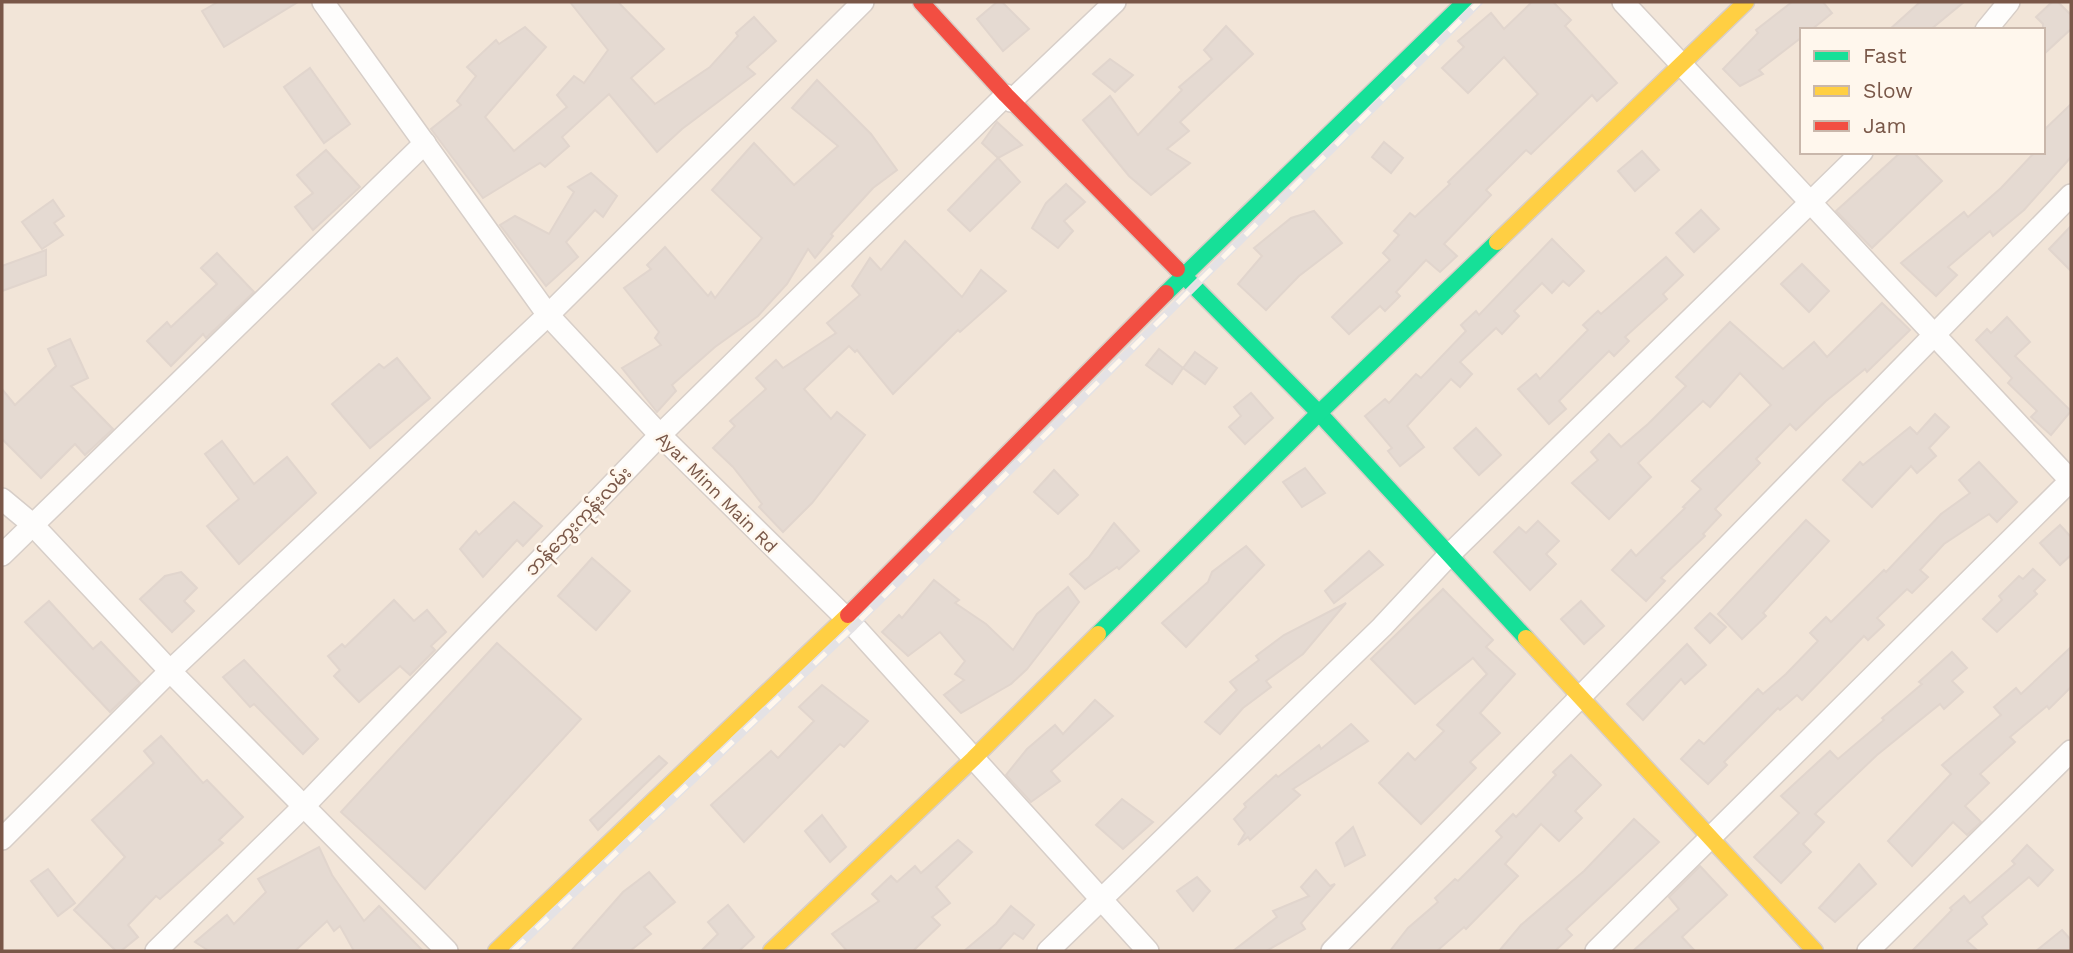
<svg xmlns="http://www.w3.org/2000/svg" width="2073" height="953" viewBox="0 0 2073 953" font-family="'Work Sans','Noto Sans Myanmar',sans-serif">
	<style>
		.residential { fill: #f2e5d8; fill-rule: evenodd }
		.building { fill: #e5dad2; stroke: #e1d5cd; stroke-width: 2 }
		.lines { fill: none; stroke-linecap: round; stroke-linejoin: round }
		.street-casing { stroke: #d7cec8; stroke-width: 24 }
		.fast-casing { stroke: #d8cec7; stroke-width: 19 }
		.slow-casing { stroke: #d8cec7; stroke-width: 19 }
		.jam-casing { stroke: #d8cec7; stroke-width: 19 }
		.street { stroke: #fefdfc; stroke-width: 21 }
		.fast { stroke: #16e098; stroke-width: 16 }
		.slow { stroke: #ffcf43; stroke-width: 16 }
		.jam { stroke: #f24e42; stroke-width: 16 }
		.rail-casing { stroke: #e4e2e5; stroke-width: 8 }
		.rail { stroke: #fff7ed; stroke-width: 5; stroke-dasharray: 16; stroke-linecap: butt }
		.labels { text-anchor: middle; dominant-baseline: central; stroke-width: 5; stroke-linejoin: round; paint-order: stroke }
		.street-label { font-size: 18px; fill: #795748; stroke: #fff7ed }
	</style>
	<rect width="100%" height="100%" fill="#f8f2eb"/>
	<path class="residential" d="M2 2H2071V951H2ZM1802 30H2043V152H1802Z"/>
	<g class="building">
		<polygon points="218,2 298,2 224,47 202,11"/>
		<polygon points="570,2 618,2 664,49 631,78 655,104 710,67 738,36 736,33 754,17 776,41 747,67 755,74 682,129 657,152 609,94 562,137 569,146 545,167 540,163 483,198 431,129 461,105 457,101 476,76 467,67 496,40 499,44 525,27 546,47 485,117 514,151 567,107 557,95 574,76 584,83 608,50"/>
		<polygon points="997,2 1002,2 1029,29 1003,51 977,19"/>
		<polygon points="1532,2 1553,2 1571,20 1565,26 1617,83 1597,101 1592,95 1531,154 1526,150 1486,190 1491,195 1444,244 1457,256 1440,272 1426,260 1396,292 1400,296 1385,311 1380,306 1349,334 1332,317 1390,260 1383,253 1399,235 1394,231 1410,213 1415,217 1450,184 1448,182 1538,94 1504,57 1468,93 1442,68 1464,47 1458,41 1491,13 1504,29"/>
		<polygon points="1792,2 1823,2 1832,13 1811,30 1802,30 1802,37 1759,70 1763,74 1740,86 1723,69 1758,33 1756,30"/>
		<polygon points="1920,2 1964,2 1930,30 1889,30"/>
		<polygon points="2052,2 2058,2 2071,15 2071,29 2043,55 2043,24 2036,17"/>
		<polygon points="1226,26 1253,54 1180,122 1189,131 1167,149 1190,163 1151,195 1129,176 1083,120 1110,96 1138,135 1182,90 1179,87 1212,59 1204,50"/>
		<polygon points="1110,59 1133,75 1115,92 1093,74"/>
		<polygon points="310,68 350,124 324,143 284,87"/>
		<polygon points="817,80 871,134 897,170 873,188 831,234 833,236 815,258 808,249 787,284 758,316 715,347 672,385 676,391 657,412 622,368 661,345 655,338 659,332 624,288 651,269 647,265 665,247 708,296 711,292 715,298 762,238 712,190 754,143 794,185 838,146 792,108"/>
		<polygon points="2071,104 2071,157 2024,210 1993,236 1990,231 1948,267 1957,275 1936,296 1901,263 1964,212 1968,217 2001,188 2035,152 2043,152 2043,131"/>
		<polygon points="997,122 1022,145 998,158 982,143"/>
		<polygon points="1384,142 1403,158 1391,173 1372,157"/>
		<polygon points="326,150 360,187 313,230 295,207 313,193 297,175"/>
		<polygon points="1642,151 1659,170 1635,191 1618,171"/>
		<polygon points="1901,152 1913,152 1942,181 1872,248 1836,211"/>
		<polygon points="998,158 1020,182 970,231 948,210"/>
		<polygon points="591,173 617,196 603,217 595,210 566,242 578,257 546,286 500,225 515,216 549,234 574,192 568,187"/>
		<polygon points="1066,184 1085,202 1064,221 1073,231 1058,248 1032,228 1046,203"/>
		<polygon points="53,200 64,216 54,223 63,235 42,249 22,222"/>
		<polygon points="1701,210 1719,229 1694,252 1676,233"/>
		<polygon points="1314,211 1342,243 1299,276 1266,310 1238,284 1262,256 1254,248 1291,218"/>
		<polygon points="2071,226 2071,271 2049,249"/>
		<polygon points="1552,239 1584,271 1569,286 1563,281 1552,293 1542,283 1514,311 1519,316 1502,334 1496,328 1460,362 1472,374 1460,387 1451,379 1407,426 1424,447 1400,466 1388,451 1392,448 1365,416 1385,399 1389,403 1416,374 1421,378 1466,331 1461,325 1476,311 1479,315"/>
		<polygon points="905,241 962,297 981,270 1006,291 960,332 958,330 893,394 857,350 855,352 849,346 804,389 831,419 837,412 865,435 812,503 783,532 759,507 762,504 733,467 713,448 735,426 730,421 766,389 756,378 776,360 783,368 836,333 827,323 860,295 852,286 870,258 881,270"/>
		<polygon points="46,250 46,275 2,291 2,266"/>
		<polygon points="217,253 254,292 206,338 203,334 171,366 147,341 167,322 171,327 217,284 201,268"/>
		<polygon points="1666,257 1683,275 1663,294 1667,299 1625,337 1629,341 1614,356 1609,351 1559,401 1566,409 1549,424 1518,389 1536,374 1540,379 1588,330 1583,325 1598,311 1601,314"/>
		<polygon points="1802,264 1829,291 1809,312 1781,284"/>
		<polygon points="1882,303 1910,330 1867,372 1865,369 1826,401 1796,430 1790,424 1756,459 1760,463 1715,509 1721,515 1703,534 1705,536 1661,578 1665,581 1646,601 1612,570 1631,550 1636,556 1685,508 1683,507 1701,489 1692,481 1771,405 1740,373 1710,407 1703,401 1638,463 1651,477 1609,519 1572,483 1598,460 1591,452 1609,434 1621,447 1648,424 1686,386 1676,377 1730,322 1783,369 1814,342 1827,357"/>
		<polygon points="2007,317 2030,342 2015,356 2071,411 2051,435 2031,417 2037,411 2008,383 2012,378 1976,340 1987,329 1991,333"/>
		<polygon points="70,339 88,378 71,386 113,429 85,455 75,444 41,478 2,439 2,389 15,405 56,366 48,349"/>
		<polygon points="1159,349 1183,368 1172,384 1146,365"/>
		<polygon points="1195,352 1217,368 1205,384 1183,368"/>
		<polygon points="397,358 430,398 370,448 332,404 379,364 384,368"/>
		<polygon points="1251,393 1273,418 1245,444 1229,427 1241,416 1234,407"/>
		<polygon points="1935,414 1949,427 1929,448 1936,456 1917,473 1911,466 1872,507 1843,480 1860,462 1863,465 1910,427 1917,434"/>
		<polygon points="1476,428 1501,455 1479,475 1454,448"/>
		<polygon points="222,441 254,484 287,457 316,493 239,564 207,526 239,499 205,454"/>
		<polygon points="1979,462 2017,502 1997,522 1989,514 1944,544 1920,570 1928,577 1912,593 1907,589 1877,618 1884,625 1868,640 1864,636 1802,700 1797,695 1780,710 1778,708 1724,762 1727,765 1708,784 1681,759 1699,740 1704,744 1758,689 1763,694 1786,674 1818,641 1810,633 1826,617 1831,622 1884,570 1886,572 1941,514 1970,493 1959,480"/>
		<polygon points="1305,468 1325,493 1302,507 1283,482"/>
		<polygon points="1054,470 1078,495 1058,514 1034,492"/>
		<polygon points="514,502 542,526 523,546 517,540 483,577 460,549 476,531 479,535"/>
		<polygon points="1806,520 1829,541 1763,613 1766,616 1742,639 1718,614"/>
		<polygon points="1538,521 1559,541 1546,554 1556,564 1530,590 1494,552 1519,527 1526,533"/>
		<polygon points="1114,523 1139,551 1119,569 1117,567 1085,589 1070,574 1089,557"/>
		<polygon points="2060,525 2071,537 2071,555 2060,565 2040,543"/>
		<polygon points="1246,546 1264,565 1186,647 1162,623 1208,582 1212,572"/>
		<polygon points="1369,551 1383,565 1334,603 1325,591"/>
		<polygon points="592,558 630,591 596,630 558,596"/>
		<polygon points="2033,569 2045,580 2034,591 2037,594 1997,632 1983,619 2002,600 1999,596 2019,576 2023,579"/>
		<polygon points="181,572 197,588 184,601 194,611 172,632 140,599 165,576"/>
		<polygon points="934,580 959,600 955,603 986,624 1013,650 1037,614 1068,587 1079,602 1027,669 1011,684 961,713 944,695 964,680 955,674 965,661 940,632 908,656 882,632 899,615 902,618"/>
		<polygon points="1443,589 1493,640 1486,647 1515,674 1480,713 1500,733 1470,762 1476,768 1421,824 1379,783 1408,753 1415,760 1444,731 1437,725 1487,674 1473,658 1415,704 1371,659"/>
		<polygon points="394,600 414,621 427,610 446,632 431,646 435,650 410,675 400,666 359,702 334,676 340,670 328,656 342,644 345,647"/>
		<polygon points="49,601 93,649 101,642 140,683 110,712 25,622"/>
		<polygon points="1581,601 1604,626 1584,644 1561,619"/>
		<polygon points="1346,603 1303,654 1266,681 1271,687 1243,708 1220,734 1205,722 1237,690 1230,682 1259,660 1256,656 1284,635"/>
		<polygon points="1710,613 1726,627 1710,643 1695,628"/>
		<polygon points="497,643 581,719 425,889 341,812"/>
		<polygon points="1687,644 1706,665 1685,684 1681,679 1643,720 1627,704"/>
		<polygon points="2071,647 2071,687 2049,709 2047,706 2010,737 2015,742 1980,774 1989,783 1965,806 1981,822 1967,835 1953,822 1912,866 1888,841 1951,774 1942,765 2001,715 1994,707 2016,688 2021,694"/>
		<polygon points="1952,652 1967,668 1952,681 1963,692 1944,709 1940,704 1877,755 1815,814 1824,822 1803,844 1811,852 1781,883 1754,857 1799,813 1781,796 1830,751 1838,759 1884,720 1882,718 1922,684 1919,682"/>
		<polygon points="244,660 318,739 303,754 254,704 250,707 223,677"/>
		<polygon points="822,685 868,721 844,747 840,744 744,842 711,805 771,751 778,758 814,721 799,707"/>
		<polygon points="1095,700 1113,716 1051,771 1060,781 1031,802 1006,775 1027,749 1055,725 1063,734"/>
		<polygon points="1351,724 1368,741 1293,789 1300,795 1250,840 1248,837 1238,845 1245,833 1234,819 1246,807 1244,804 1276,775 1278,777 1319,745 1321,749"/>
		<polygon points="161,736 203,783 207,780 243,817 219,840 223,843 160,899 156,896 128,925 138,937 121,951 116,951 74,910 125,857 92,820 154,763 144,751"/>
		<polygon points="1571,755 1601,785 1575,811 1582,818 1559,841 1541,824 1505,864 1518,876 1466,929 1464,927 1437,951 1390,951 1408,928 1438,902 1435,898 1455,879 1458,881 1502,837 1496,831 1513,814 1516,817 1556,775 1553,772"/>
		<polygon points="659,756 667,763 598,830 590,820"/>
		<polygon points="1122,799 1153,822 1123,849 1096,825"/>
		<polygon points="822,815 846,847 830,862 805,831"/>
		<polygon points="1634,819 1659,842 1566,929 1572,935 1555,951 1499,951 1521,925 1584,871"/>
		<polygon points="1353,827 1365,855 1345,866 1336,843"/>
		<polygon points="958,840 972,852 936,887 950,903 932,917 940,925 913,951 847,951 832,934 879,901 872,894 891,876 897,882 915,866 921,873"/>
		<polygon points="2027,845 2053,870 2038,886 2029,877 1982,917 1987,924 1967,941 1978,951 1912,951 1952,910 1950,908 1964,896 1970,903 2015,864 2012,861"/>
		<polygon points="319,847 332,875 364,921 379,906 423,951 354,951 340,926 334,931 327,921 295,951 209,951 195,942 227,915 234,924 266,892 258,879"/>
		<polygon points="1859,864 1876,884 1835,922 1819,908"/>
		<polygon points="1700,866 1727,895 1682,937 1695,951 1633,951 1679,909 1669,897"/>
		<polygon points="48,869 75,903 58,916 31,881"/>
		<polygon points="1316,870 1330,886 1335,884 1301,923 1305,929 1266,951 1233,951 1277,917 1273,911 1309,896 1301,887"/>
		<polygon points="649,872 675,902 644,927 651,934 630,951 571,951 623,892"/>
		<polygon points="1197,877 1210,891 1193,911 1177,891"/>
		<polygon points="728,905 754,937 739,951 701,951 718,934 708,922"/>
		<polygon points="1011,906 1034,925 1023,939 1014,933 998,951 964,951 996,924"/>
		<polygon points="2062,930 2071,940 2071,951 2036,951"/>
	</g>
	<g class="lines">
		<g class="street-casing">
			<g id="street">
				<polyline points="323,2 548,315 660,435 854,626 1148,951"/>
				<polyline points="1623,2 2071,481"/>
				<polyline points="1986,30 2009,2"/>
				<polyline points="1011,101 1115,2"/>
				<polyline points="2,499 32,524 170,671 447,951"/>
				<polyline points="2,555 425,143"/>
				<polyline points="2,839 170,671 548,315 863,2"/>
				<polyline points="156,951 305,805 660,435 1006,95"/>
				<polyline points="1048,951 1382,627 1450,554 1862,152"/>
				<polyline points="1332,951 2071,195"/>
				<polyline points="1596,951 2071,480"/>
				<polyline points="1868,951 2071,751"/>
			</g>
		</g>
		<g class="fast-casing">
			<g id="fast">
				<polyline points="1177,269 1319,413 1526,638"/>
				<polyline points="1166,293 1465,2"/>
				<polyline points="1098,634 1319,413 1497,242"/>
			</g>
		</g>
		<g class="slow-casing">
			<g id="slow">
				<polyline points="1497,242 1746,2"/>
				<polyline points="1526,638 1815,951"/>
				<polyline points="496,951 848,615"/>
				<polyline points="771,951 973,759 1098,634"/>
			</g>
		</g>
		<g class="jam-casing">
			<g id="jam">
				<polyline points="921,2 1006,95 1177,269"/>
				<polyline points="848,615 1166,293"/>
			</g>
		</g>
		<use href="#street" class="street"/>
		<use href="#fast" class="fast"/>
		<use href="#slow" class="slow"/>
		<use href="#jam" class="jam"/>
		<g class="rail-casing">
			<polyline id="rail" points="513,951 854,626 1479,2"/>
		</g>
		<use href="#rail" class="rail"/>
	</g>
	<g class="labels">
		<g class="street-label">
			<text transform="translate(717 492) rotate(45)">Ayar Minn Main Rd</text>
			<text transform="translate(578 521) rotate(-46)">ဘန်ဘွေးကုန်းလမ်း</text>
		</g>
	</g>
	<rect width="2073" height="953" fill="none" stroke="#795748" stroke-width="7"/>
	<rect x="1800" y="28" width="245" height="126" fill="#fff7ed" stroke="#c9b7ab" stroke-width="2"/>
	<rect x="1814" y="51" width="35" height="10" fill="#16e098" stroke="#c9b7ab" stroke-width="2"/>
	<text x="1863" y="63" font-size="21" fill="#795748">Fast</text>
	<rect x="1814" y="86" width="35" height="10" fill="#ffcf43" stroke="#c9b7ab" stroke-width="2"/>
	<text x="1863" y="98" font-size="21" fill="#795748">Slow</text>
	<rect x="1814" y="121" width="35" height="10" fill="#f24e42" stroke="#c9b7ab" stroke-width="2"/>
	<text x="1863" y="133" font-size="21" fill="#795748">Jam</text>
</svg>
